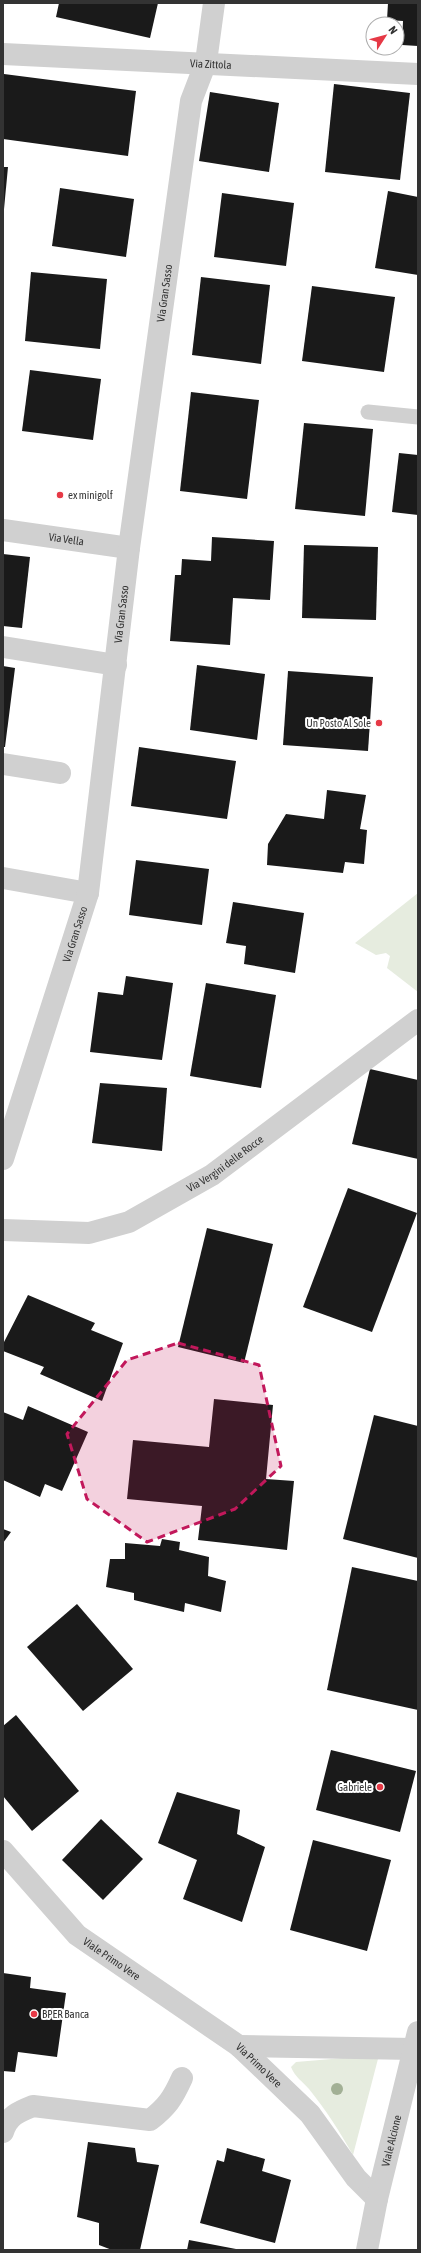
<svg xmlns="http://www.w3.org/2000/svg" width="421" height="2253" viewBox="0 0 421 2253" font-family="'Asap Condensed',sans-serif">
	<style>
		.green { fill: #e6ecdf }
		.building { fill: #1a1a1a }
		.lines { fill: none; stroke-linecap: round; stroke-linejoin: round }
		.service { stroke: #d0d0d0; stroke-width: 15 }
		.minor { stroke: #d0d0d0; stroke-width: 22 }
		.tertiary { stroke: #d0d0d0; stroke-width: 22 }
		.tree { fill: #a2b095 }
		.marked { fill: #c2185b; fill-opacity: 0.2; stroke: #c2185b; stroke-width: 3; stroke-dasharray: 8 5; stroke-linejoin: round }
		.poi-dot { fill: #e63946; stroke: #fff; stroke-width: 1.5 }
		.labels { text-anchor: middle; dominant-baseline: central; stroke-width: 4; stroke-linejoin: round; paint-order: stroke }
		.street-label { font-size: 11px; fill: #333; stroke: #fff }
		.poi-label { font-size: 11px; fill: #333; stroke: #fff; text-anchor: start }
	</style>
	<rect width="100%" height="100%" fill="#fff"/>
	<g class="green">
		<polygon points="418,893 418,992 387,968 390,956 386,953 376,955 355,943"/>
		<path d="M379 2055 353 2155C340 2132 326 2110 309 2089 303 2082 295 2077 291 2067L296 2062Z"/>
	</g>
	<g class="building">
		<polygon points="59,3 158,3 150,38 56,17"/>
		<polygon points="388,3 418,3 418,46 402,45 403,21 387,20"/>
		<polygon points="4,74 136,91 128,156 3,139"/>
		<polygon points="334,84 410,93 400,180 325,172"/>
		<polygon points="210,92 279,103 269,172 199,161"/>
		<polygon points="3,167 8,167 4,209 3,209"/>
		<polygon points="60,188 134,199 126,257 52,246"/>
		<polygon points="388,191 418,197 418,275 375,268"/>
		<polygon points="222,193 294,203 286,266 214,257"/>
		<polygon points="31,272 107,279 100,349 25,341"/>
		<polygon points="201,277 270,285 261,364 192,355"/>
		<polygon points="312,286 395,297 384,372 302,361"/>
		<polygon points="30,370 101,379 93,440 22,431"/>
		<polygon points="191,392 259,400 247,499 180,491"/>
		<polygon points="304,423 373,429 365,516 295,509"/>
		<polygon points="399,453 418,455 418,515 392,512"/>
		<polygon points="212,537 274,541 270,600 233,598 230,645 170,641 175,575 181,575 182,559 211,561"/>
		<polygon points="304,545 378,547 376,620 302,618"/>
		<polygon points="3,554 30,557 22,628 3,626"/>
		<polygon points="197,665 265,674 257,740 190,730"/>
		<polygon points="3,666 15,668 5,747 3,747"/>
		<polygon points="288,671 373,677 368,751 283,745"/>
		<polygon points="139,747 236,761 227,819 131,806"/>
		<polygon points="327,790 366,795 360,829 367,830 364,864 345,862 343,873 267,865 268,844 286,814 324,819"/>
		<polygon points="136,860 209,869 202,925 129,915"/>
		<polygon points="233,902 304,913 295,973 244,964 246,946 226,943"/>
		<polygon points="126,976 173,983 162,1060 90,1052 98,992 123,995"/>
		<polygon points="206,983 276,995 261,1088 190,1076"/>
		<polygon points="370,1069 418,1080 418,1159 352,1144"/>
		<polygon points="100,1083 167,1088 162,1151 92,1143"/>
		<polygon points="348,1188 417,1213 372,1332 303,1307"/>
		<polygon points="207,1228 273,1244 244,1363 178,1347"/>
		<polygon points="28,1295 95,1323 91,1330 123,1343 102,1401 40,1374 44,1367 3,1351 3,1344"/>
		<polygon points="214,1399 273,1405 266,1479 294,1481 287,1550 198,1540 202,1506 127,1499 133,1440 209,1447"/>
		<polygon points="28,1406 88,1432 62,1491 45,1484 40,1497 3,1480 3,1412 23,1420"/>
		<polygon points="374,1415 418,1426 418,1558 343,1539"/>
		<polygon points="3,1529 11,1532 3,1543"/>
		<polygon points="162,1539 180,1542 179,1550 209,1557 208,1576 226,1581 221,1612 185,1603 184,1612 134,1600 134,1593 106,1587 110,1559 125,1559 125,1543 160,1546"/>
		<polygon points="352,1567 418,1581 418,1710 327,1690"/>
		<polygon points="77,1604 133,1669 83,1711 27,1647"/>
		<polygon points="16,1715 79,1791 32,1831 3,1796 3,1726"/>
		<polygon points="331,1750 416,1771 400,1832 316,1810"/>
		<polygon points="177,1792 240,1810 237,1834 265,1847 242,1922 183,1899 197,1860 158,1843"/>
		<polygon points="101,1819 143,1859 103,1900 62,1860"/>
		<polygon points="313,1840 391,1860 367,1951 290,1930"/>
		<polygon points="3,1973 31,1977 30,1988 66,1993 57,2057 18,2052 15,2072 3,2071"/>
		<polygon points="88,2142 135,2148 137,2162 159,2165 140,2250 112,2250 99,2245 99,2223 77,2217"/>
		<polygon points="227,2148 265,2159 262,2171 291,2180 275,2243 200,2223 217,2160 224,2162"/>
		<polygon points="189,2240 236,2249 236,2250 187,2250"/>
	</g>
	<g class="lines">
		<polyline class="service" points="368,412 418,417"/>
		<g class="minor">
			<path id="s1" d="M3 54 418 74"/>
			<path id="s2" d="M3 530 129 548"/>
			<polyline points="3,647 116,665"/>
			<polyline points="3,764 60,773"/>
			<polyline points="3,878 88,893"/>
			<path id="s3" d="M3 1159 88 893 129 548 191 101 206 62 214 3"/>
			<path id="s4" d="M3 1230 89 1233 129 1222 212 1175 418 1020"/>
			<path id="s5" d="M3 1851 77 1935 239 2046 310 2114 356 2178 377 2199"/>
			<polyline points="239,2046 414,2049"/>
			<path d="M3 2132C8 2116 18 2112 33 2106L150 2120C167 2107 173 2098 182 2078"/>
		</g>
		<path class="tertiary" id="s6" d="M367 2250 377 2199 418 2032"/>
	</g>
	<circle class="tree" cx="337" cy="2089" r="6"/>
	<path class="marked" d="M178 1343 259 1365 281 1466 235 1509 147 1542 87 1499 67 1434 127 1360Z"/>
	<g class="poi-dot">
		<circle cx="60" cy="495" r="4"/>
		<circle cx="379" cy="723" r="4"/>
		<circle cx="380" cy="1787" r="4"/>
		<circle cx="34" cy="2014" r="4"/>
	</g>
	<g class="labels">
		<g class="street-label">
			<text stroke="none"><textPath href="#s1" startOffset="208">Via Zittola</textPath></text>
			<text stroke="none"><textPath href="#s3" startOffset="884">Via Gran Sasso</textPath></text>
			<text stroke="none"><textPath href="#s2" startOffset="64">Via Vella</textPath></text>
			<text stroke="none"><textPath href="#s3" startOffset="560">Via Gran Sasso</textPath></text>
			<text stroke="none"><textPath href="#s3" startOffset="236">Via Gran Sasso</textPath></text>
			<text stroke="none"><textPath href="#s4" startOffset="240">Via Vergini delle Rocce</textPath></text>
			<text stroke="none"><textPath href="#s5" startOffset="154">Viale Primo Vere</textPath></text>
			<text stroke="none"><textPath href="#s5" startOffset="336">Via Primo Vere</textPath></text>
			<text stroke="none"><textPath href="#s6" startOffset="112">Viale Alcione</textPath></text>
		</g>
		<g class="poi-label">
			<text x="68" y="495">ex minigolf</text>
			<text x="371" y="723" text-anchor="end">Un Posto Al Sole</text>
			<text x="372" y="1787" text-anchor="end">Gabriele</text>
			<text x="42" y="2014">BPER Banca</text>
		</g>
	</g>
	<rect width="421" height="2253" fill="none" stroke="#333333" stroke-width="8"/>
	<g transform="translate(385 36) rotate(54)"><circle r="19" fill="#ffffff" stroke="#adadad"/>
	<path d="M0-3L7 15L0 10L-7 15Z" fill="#e63946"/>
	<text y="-6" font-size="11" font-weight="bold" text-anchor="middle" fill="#333333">N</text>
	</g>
</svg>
